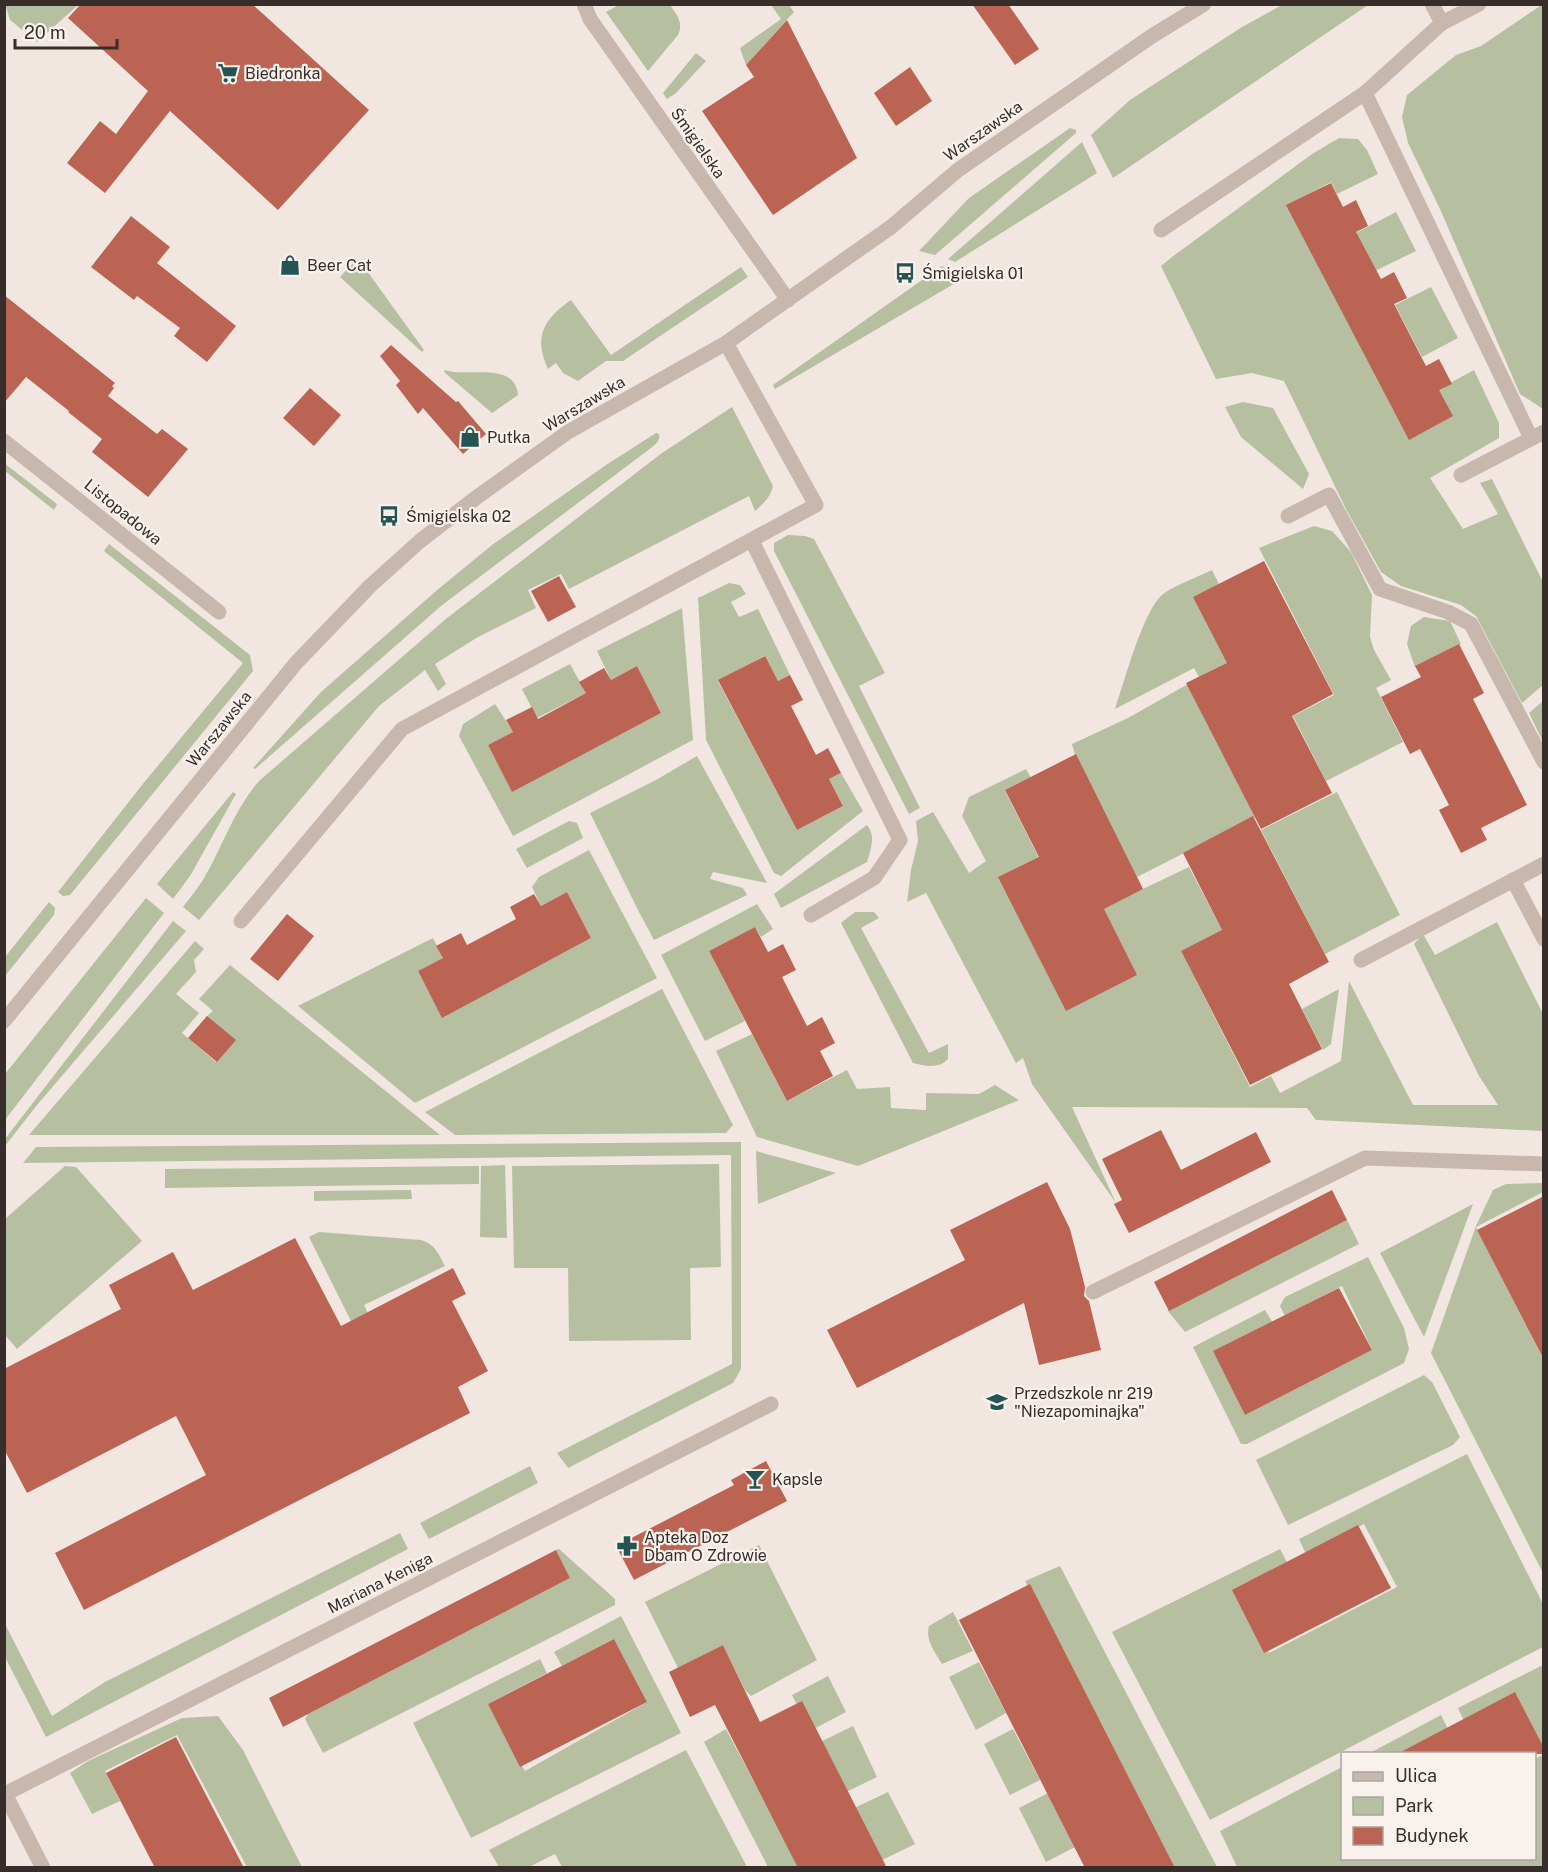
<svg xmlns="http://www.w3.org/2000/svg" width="1548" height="1872" viewBox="0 0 1548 1872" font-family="'Public Sans',sans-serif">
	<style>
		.green { fill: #b7bfa1 }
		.building { fill: #bb6454 }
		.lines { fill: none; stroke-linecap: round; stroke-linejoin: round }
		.service { stroke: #c8b7ad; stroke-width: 15 }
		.minor { stroke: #c8b7ad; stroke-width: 15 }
		.tertiary { stroke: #c8b7ad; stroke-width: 15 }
		.labels { text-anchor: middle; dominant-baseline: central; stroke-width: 4.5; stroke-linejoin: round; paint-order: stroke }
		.poi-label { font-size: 16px; fill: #372e2b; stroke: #f9f2ec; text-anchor: start }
		.street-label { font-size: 16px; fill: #372e2b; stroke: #f9f2ec }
	</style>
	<rect width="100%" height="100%" fill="#f1e7e0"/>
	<g class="green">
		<polygon points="5,4 78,4 78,5 37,42 10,20"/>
		<polygon points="1543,4 1544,5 1543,409 1520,394 1440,209 1408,143 1402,117 1407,95 1456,55 1481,46"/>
		<path d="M619 5H670C677 15 684 23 678 35L648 71 606 12Z"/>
		<polygon points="771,5 789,5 794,12 746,65 740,48 781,19"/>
		<polygon points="1282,5 1368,5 1113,178 1091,135 1130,100 1242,27"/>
		<polygon points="696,53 706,61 676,93 667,99 663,93"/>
		<polygon points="1070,128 1076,130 1076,133 935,255 919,251 969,198"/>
		<polygon points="1339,138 1358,139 1367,150 1378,174 1337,194 1331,182 1288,205 1437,390 1474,370 1499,423 1499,438 1430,478 1463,529 1498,514 1480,483 1492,479 1543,582 1543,685 1522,703 1476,616 1461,605 1401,586 1381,572 1346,509 1284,381 1252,373 1216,379 1161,266 1172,257 1312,154"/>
		<polygon points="1082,142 1097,173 955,262 948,259"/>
		<polygon points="1396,212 1416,251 1375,271 1356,233"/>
		<polygon points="357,259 362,264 424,350 422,352 340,277"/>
		<polygon points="942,266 964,278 775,389 773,385"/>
		<path d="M741 267 748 277 623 361H606L578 381 563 373 556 363 548 369C533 336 544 319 571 300L611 355Z"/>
		<polygon points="1431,287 1458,338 1422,357 1395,305"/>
		<path d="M445 370C466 378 515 360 518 395L492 413 444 372Z"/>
		<polygon points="1243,402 1273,408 1309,474 1303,489 1241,437 1225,407"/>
		<path d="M732 407 773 486C770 498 764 503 755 511L749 496 569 589 561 574 528 590 536 608 478 637 435 664 446 684 438 691 425 670 379 706 199 920 183 907C190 898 197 889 203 880 222 848 234 810 259 781L447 618 662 453Z"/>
		<path d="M656 433 659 434C661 442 652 447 647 451L441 606 255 769 253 768 321 692 436 591 492 545 606 465Z"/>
		<polygon points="4,463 57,504 54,510 5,471"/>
		<polygon points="1314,526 1332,531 1351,552 1372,595 1370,637 1374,650 1391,680 1376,688 1403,742 1326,781 1293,716 1334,695 1259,548"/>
		<polygon points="788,535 805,536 814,539 885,673 859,686 920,808 909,814 774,551 774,543"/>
		<polygon points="109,544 250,655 253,671 70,895 63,896 58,892 142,785 243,663 104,551"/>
		<path d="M1212 570 1220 586 1228 665 1200 679 1194 668 1115 709C1124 683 1143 611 1162 595 1171 587 1200 576 1212 570Z"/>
		<polygon points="729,583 740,585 746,594 731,602 739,617 758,609 790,675 778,681 764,656 718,681 797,830 843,806 829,779 841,773 863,811 781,876 774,873 706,740 698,598"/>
		<polygon points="682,608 693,740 513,836 459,736 463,724 495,704 513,732 488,745 512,791 661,713 637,666 611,680 597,651"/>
		<polygon points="1424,617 1450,621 1461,644 1415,667 1407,644 1411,626"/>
		<polygon points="570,664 586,693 537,718 522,689"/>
		<polygon points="1188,684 1255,817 1137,877 1075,755 1072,744 1128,718"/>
		<polygon points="1543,701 1543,742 1529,713"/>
		<polygon points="697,756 767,883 713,872 710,879 743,888 747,895 654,940 640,914 590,813 656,780"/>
		<polygon points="1026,769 1031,778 1005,791 1039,858 1103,908 1189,867 1223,932 1182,953 1250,1087 1271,1076 1280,1093 1341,1061 1349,981 1413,1105 1498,1105 1479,1076 1414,944 1423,934 1435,955 1497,922 1543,1014 1543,1131 1316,1120 1307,1108 1072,1107 1116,1203 1032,1084 1023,1058 1016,1063 926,893 907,902 911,870 918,841 916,821 933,812 969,873 986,861 962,816 969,797"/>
		<polygon points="233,792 236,794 190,876 173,899 157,884"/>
		<polygon points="1337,792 1400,915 1325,954 1261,830"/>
		<polygon points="569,821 577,823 583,838 527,868 516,849"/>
		<path d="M867 825C876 836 871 849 867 862L781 908 774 894Z"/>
		<polygon points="589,850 657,978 415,1103 298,1006 433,938 443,958 418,971 442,1017 591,938 567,892 541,906 532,887 539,877"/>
		<polygon points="146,898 164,913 5,1120 5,1074"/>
		<polygon points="49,902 55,908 54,915 5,976 5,957"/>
		<polygon points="757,904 773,929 761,937 755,927 709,951 745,1021 705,1041 661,955"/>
		<path d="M855 912H874L879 918 861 928 929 1053 948 1044V1059C939 1069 925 1066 913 1063L841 923Z"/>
		<polygon points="173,921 186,931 37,1105 5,1146 5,1139"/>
		<polygon points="195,941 204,949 194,960 196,972 176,994 199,1013 182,1033 216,1062 207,1016 213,1011 199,999 230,965 440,1135 29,1135"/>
		<polygon points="662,989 733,1125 726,1133 455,1135 425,1112"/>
		<polygon points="1339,989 1331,1044 1323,1050 1302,1009"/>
		<polygon points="752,1034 787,1101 847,1070 857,1089 890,1087 891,1108 926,1110 926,1093 979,1094 995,1085 1019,1100 858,1166 757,1137 716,1051"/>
		<polygon points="741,1142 741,1369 733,1383 568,1468 557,1453 732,1364 731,1155 23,1163 36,1147"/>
		<polygon points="756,1151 836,1173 758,1204"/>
		<polygon points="719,1164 721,1267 690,1268 691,1340 569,1341 568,1268 514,1268 512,1166"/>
		<polygon points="505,1165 507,1238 480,1237 481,1166"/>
		<polygon points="65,1166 76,1167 142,1241 17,1349 5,1335 5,1219"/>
		<polygon points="479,1166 479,1184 165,1188 165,1169"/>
		<polygon points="1543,1183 1543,1192 1476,1227 1543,1359 1543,1573 1431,1353 1476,1226 1493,1190 1506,1184"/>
		<polygon points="411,1190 412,1199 314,1201 314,1191"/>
		<polygon points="1473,1204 1424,1337 1380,1253"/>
		<polygon points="1347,1220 1359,1244 1185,1332 1167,1310"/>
		<path d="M319 1232 421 1240C435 1244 438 1253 445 1266L364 1305 373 1323 356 1331 309 1237Z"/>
		<polygon points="1368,1257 1404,1328 1409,1349 1404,1363 1247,1444 1241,1444 1193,1347 1265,1310 1273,1323 1216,1352 1245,1415 1372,1350 1342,1286 1285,1316 1280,1306 1285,1297"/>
		<polygon points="1424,1375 1432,1382 1460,1437 1453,1445 1288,1525 1256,1460"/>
		<polygon points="1467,1454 1543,1604 1543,1647 1210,1820 1112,1632 1280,1549 1288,1564 1237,1591 1269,1653 1397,1587 1364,1524 1306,1554 1299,1539"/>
		<polygon points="530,1466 538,1483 429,1539 420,1523"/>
		<polygon points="400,1533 408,1549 46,1737 5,1657 5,1624 52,1716 105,1682"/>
		<polygon points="759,1545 817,1660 751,1696 745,1690 723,1645 678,1668 645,1602"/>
		<polygon points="559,1549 615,1599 615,1605 323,1753 305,1719 308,1714 570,1578 556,1550"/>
		<polygon points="1060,1566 1217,1867 1174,1867 1025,1581"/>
		<path d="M953 1612 973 1651 942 1664C935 1652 925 1640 929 1626Z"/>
		<polygon points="621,1616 681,1733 471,1838 413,1723 540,1659 547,1673 488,1704 525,1771 647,1702 614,1639 562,1666 554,1652"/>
		<polygon points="979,1662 1006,1713 976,1730 949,1677"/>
		<polygon points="1543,1665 1543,1747 1516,1694 1464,1721 1458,1708"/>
		<polygon points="828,1676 846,1712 810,1731 792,1695"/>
		<polygon points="1441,1715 1448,1729 1401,1753 1368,1754"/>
		<polygon points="218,1716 243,1750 302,1867 247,1867 177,1735 105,1771 120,1801 92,1814 70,1773 88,1761 182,1718"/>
		<polygon points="853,1726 877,1777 842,1794 818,1743"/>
		<polygon points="726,1729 799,1867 768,1867 704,1742"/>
		<polygon points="1013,1729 1040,1780 1010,1795 984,1744"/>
		<polygon points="686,1750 747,1867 562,1867 555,1854 529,1867 499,1867 489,1850"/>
		<polygon points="1543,1755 1543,1867 1237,1867 1220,1831 1342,1767 1342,1858 1534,1858 1535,1759"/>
		<polygon points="888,1792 915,1844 878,1862 852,1809"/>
		<polygon points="1048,1793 1075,1847 1046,1862 1019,1808"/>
	</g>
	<g class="building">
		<polygon points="81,4 252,4 369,110 278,210 170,111 105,193 67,163 100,121 116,134 148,91 68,18"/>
		<polygon points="972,4 1008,4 1039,49 1015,65"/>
		<polygon points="787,20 857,158 773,215 702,111 754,77 746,65"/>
		<polygon points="910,67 932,101 896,126 874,93"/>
		<polygon points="1331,183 1343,207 1356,200 1368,226 1356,232 1381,279 1394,272 1407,298 1394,304 1426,366 1439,359 1452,384 1439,390 1453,416 1409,440 1286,205"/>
		<polygon points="131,216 170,247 157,263 236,326 207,362 174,336 180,328 137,296 134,300 91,267"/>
		<polygon points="4,295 115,383 112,386 114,388 108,396 157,434 162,429 188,449 148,497 92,452 102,439 68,412 69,411 26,377 4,403"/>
		<polygon points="391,345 456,402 458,401 486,434 463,454 423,408 418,414 396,385 400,381 380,356"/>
		<polygon points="310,388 341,415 314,446 283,418"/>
		<polygon points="1264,561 1333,694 1292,716 1332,793 1261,829 1186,683 1227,663 1193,597"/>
		<polygon points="559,576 576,607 548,622 531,591"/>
		<polygon points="1459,644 1484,693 1473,699 1527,805 1481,828 1487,840 1461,853 1439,810 1449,805 1420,749 1410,754 1381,697 1421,677 1415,666"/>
		<polygon points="765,656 778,681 790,675 803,700 791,706 816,755 828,748 841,773 829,779 843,806 797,830 718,680"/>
		<polygon points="637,666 661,713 512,792 488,745 513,732 506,720 532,707 538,719 586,693 579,682 604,668 611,680"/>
		<polygon points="1076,754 1143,889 1104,909 1137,975 1066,1011 998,877 1039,857 1005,790"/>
		<polygon points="1253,816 1329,962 1289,984 1322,1049 1250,1085 1181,951 1222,930 1183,853"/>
		<polygon points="567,892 591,938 442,1018 418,971 443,958 436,946 461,933 467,945 516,919 510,907 534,894 541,906"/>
		<polygon points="287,914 314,936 278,981 250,959"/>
		<polygon points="755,927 768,952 783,944 796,970 782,977 807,1026 822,1017 835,1043 820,1051 833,1076 787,1101 709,951"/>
		<polygon points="207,1016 236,1040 217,1062 188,1038"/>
		<polygon points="1161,1130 1181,1170 1256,1132 1271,1162 1129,1233 1114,1204 1122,1200 1102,1159"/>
		<polygon points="1047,1182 1070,1229 1085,1287 1084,1296 1089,1301 1101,1350 1039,1365 1024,1303 857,1388 827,1330 965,1260 950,1230"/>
		<polygon points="1332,1190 1347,1220 1169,1311 1154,1282"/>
		<polygon points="1544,1196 1544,1360 1477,1230"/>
		<polygon points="295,1238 341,1326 453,1268 466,1294 452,1301 488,1371 458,1387 470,1413 84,1610 55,1553 206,1475 176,1416 27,1493 4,1449 4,1369 121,1309 109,1285 173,1252 193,1290"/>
		<polygon points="1339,1288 1372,1350 1245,1415 1213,1351"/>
		<polygon points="766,1461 787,1501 634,1580 616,1546 734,1485 731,1480"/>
		<polygon points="1358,1525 1391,1588 1264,1653 1232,1590"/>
		<polygon points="556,1550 570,1578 283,1727 269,1698"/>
		<polygon points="1030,1584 1175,1868 1085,1868 959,1620"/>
		<polygon points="614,1639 647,1702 520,1767 488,1704"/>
		<polygon points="723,1645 760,1722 802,1701 887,1868 798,1868 715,1705 690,1717 669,1672"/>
		<polygon points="1515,1692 1544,1748 1544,1754 1397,1754"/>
		<polygon points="176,1737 244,1868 155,1868 106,1773"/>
	</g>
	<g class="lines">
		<g class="service">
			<polyline points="752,541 900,840 874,878 811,915"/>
			<polyline points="241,921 402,729 816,505 726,343"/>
			<polyline points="1093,1292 1365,1158 1544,1164"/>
		</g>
		<g class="minor">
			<polyline points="584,4 590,19 788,300"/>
			<polyline points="1432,4 1442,23"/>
			<polyline points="1365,93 1531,438"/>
			<polyline points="1161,230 1365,93 1442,23 1479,4"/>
			<polyline points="4,441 219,612"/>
			<polyline points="1461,475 1544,432"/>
			<polyline points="1288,516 1329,495 1380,589 1448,612 1471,624 1544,762"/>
			<polyline points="1513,880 1544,939"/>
			<polyline points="1361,960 1544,864"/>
			<polyline points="5,1794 771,1404"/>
		</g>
		<g class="tertiary">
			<polyline points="4,1021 296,663 370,586 420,541 477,497 568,432 726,343 891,227 958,170 1152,36 1204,4"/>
			<polyline points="4,1792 43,1868"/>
		</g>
	</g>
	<defs>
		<g id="supermarket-bare" transform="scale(1.62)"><path d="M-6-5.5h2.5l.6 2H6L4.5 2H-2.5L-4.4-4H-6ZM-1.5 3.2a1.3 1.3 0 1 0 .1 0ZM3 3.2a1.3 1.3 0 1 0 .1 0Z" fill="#245554" stroke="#f9f2ec" stroke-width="2.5" paint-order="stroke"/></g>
		<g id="shop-bare" transform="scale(1.62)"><path d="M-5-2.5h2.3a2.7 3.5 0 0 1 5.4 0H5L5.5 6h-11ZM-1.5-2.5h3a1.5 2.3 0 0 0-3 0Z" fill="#245554" stroke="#f9f2ec" stroke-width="2.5" paint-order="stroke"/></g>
		<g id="bus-bare" transform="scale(1.62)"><path d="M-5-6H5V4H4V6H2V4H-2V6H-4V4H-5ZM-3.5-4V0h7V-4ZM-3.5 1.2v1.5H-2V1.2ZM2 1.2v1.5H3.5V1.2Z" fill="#245554" stroke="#f9f2ec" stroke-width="2.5" paint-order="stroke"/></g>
		<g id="school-bare" transform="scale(1.62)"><path d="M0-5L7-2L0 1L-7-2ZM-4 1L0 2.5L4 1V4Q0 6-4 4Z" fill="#245554" stroke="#f9f2ec" stroke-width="2.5" paint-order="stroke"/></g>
		<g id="bar-bare" transform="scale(1.62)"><path d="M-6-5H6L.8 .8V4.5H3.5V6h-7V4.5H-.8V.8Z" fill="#245554" stroke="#f9f2ec" stroke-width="2.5" paint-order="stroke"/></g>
		<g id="pharmacy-bare" transform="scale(1.62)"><path d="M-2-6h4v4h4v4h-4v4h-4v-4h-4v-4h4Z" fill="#245554" stroke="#f9f2ec" stroke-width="2.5" paint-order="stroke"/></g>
	</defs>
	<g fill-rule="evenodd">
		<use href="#supermarket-bare" x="228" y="73"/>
		<use href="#shop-bare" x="290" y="265"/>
		<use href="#bus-bare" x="905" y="273"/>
		<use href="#shop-bare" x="470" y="437"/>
		<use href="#bus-bare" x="389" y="516"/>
		<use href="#school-bare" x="997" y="1402"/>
		<use href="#bar-bare" x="755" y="1479"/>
		<use href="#pharmacy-bare" x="627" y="1546"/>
	</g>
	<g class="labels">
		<g class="poi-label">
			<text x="245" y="73">Biedronka</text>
			<text x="307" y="265">Beer Cat</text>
			<text x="922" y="273">Śmigielska 01</text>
			<text x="487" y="437">Putka</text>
			<text x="406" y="516">Śmigielska 02</text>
			<text x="1014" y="1393">Przedszkole nr 219<tspan x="1014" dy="18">"Niezapominajka"</tspan></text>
			<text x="772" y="1479">Kapsle</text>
			<text x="644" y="1537">Apteka Doz<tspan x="644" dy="18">Dbam O Zdrowie</tspan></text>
		</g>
		<g class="street-label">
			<text transform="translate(983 131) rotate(-35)">Warszawska</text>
			<text transform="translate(698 143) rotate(55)">Śmigielska</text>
			<text transform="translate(584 404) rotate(-31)">Warszawska</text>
			<text transform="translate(123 512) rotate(39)">Listopadowa</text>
			<text transform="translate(219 729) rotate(-51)">Warszawska</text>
			<text transform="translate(380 1583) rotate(-27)">Mariana Keniga</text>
		</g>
	</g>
	<rect width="1548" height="1872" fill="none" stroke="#372e2b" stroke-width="12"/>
	<rect x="1341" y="1752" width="195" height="108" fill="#f9f2ec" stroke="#aba49f" stroke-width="1.5"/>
	<rect x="1353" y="1772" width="30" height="9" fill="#c8b7ad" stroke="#aba49f" stroke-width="1.5"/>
	<text x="1395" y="1782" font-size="18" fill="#372e2b">Ulica</text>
	<rect x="1353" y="1797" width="30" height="18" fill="#b7bfa1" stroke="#aba49f" stroke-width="1.5"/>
	<text x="1395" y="1812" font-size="18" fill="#372e2b">Park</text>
	<rect x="1353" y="1827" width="30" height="18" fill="#bb6454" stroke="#aba49f" stroke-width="1.5"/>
	<text x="1395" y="1842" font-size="18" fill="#372e2b">Budynek</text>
	<path d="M15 39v9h102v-9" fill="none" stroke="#372e2b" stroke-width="3"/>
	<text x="24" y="39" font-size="18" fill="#372e2b" stroke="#f9f2ec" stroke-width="4.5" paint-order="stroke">20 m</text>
</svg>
